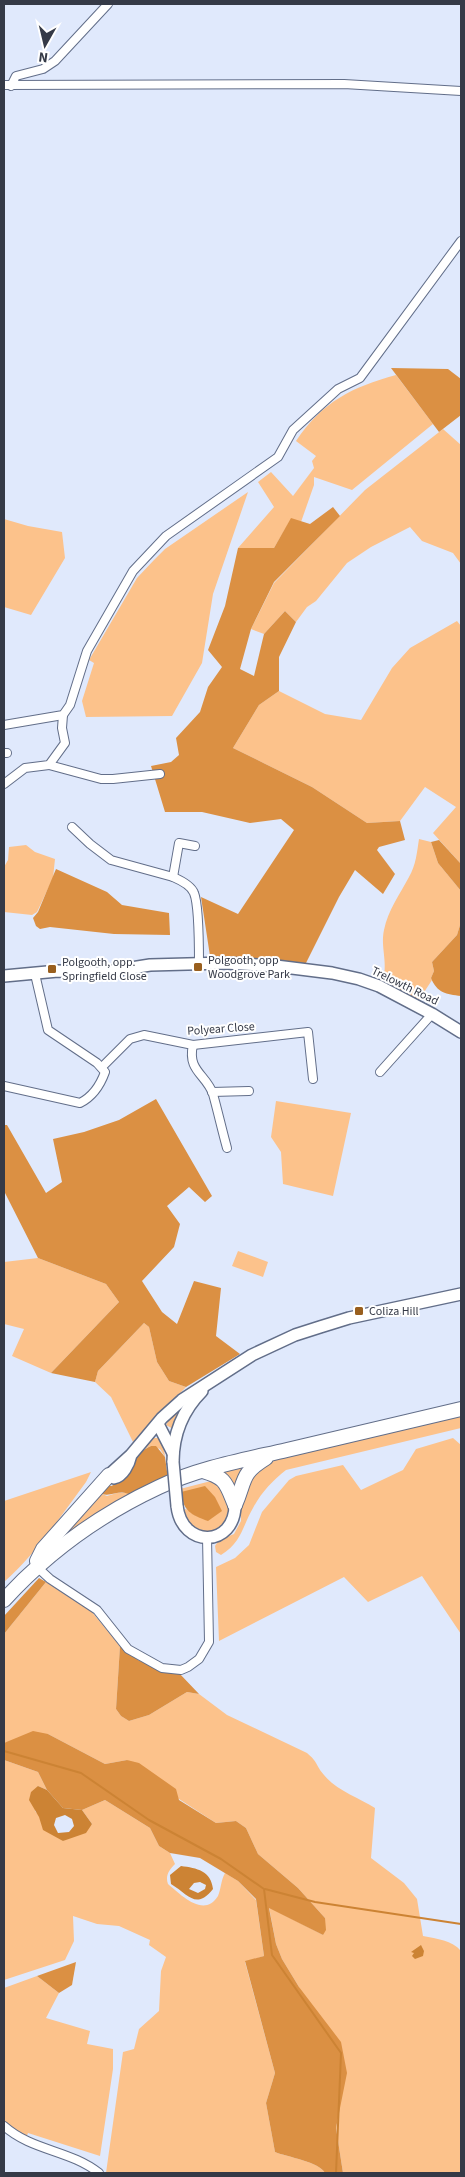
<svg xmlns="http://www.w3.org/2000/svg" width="465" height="2177" viewBox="0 0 465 2177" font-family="'Source Sans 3',sans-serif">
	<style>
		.green { fill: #fcc28b }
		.forest { fill: #db9043 }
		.water { fill: #cc8334; fill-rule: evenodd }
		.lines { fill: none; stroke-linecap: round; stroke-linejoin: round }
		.stream { stroke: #cc8334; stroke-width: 2 }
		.street-casing { stroke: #626e89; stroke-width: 10 }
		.secondary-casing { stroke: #626e89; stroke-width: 14 }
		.highway-casing { stroke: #626e89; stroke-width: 16 }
		.street { stroke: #fff; stroke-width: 8 }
		.secondary { stroke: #fff; stroke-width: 11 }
		.highway { stroke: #fff; stroke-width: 14 }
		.secondary-bridge-casing { stroke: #626e89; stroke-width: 14; stroke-linecap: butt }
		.secondary-bridge { stroke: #fff; stroke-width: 11 }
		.poi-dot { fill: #995f1e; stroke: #fff; stroke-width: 2 }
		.labels { text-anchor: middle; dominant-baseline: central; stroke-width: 4; stroke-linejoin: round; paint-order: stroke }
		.poi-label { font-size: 12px; fill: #353a47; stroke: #fff; text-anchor: start }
		.street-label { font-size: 12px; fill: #353a47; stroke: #fff }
	</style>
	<rect width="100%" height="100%" fill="#e0e9fc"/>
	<g class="green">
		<path d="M396 375 433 424 352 490 314 477V485L301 522 291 519 274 548H238L274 507 258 482 271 472 293 496 314 468 312 461 316 456 296 441C322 402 352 387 396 375Z"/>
		<polygon points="443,429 461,445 461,564 453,553 422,541 410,527 371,547 347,563 316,601 307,607 296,622 285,611 264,634 251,629 274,583 365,490"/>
		<polygon points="248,492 213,594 202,663 172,716 86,717 82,701 94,663 89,660 137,578 154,560 165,549"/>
		<polygon points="4,519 28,526 62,532 65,558 31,615 4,607"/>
		<polygon points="457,621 461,626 461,864 433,833 456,807 425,787 400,821 367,823 312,787 233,748 259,705 279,691 325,714 361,720 392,668 410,648"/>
		<path d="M419 839 431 842 438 863 461 891V922L457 935 432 962 434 971 431 978 432 980 417 1003 382 984C389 963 380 948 384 930 388 910 400 894 409 877 416 865 417 852 419 839Z"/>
		<polygon points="26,845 35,852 55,859 53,878 37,912 32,915 4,912 4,867 8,860 9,847"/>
		<polygon points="276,1101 351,1113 333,1196 283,1184 281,1152 271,1137"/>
		<polygon points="238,1251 268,1262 263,1277 232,1266"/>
		<polygon points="38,1258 106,1284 119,1302 51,1373 12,1356 24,1329 4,1324 4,1262"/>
		<polygon points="144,1323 149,1327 157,1362 169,1381 186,1387 133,1442 111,1397 95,1382 98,1371"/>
		<polygon points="197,1392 175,1430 166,1425 170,1418"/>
		<path d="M461 1415V1428L286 1470C273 1480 261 1493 253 1508 242 1527 242 1542 221 1555L216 1552 215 1546 219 1540 234 1534 241 1521V1493L263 1463Z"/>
		<polygon points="151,1438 158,1438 163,1441 165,1457 160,1449 151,1446 144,1449"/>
		<polygon points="453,1438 461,1445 461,1634 422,1576 368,1602 344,1577 219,1641 216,1567 235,1558 249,1545 262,1512 289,1480 296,1476 343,1465 361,1490 403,1470 416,1449"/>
		<polygon points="244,1466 246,1467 235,1497 222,1472"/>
		<path d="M91 1472 86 1482C60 1517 36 1554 4 1582V1501Z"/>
		<path d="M211 1481C240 1496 235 1540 193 1531L181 1511 186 1509 196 1516 180 1489Z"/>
		<polygon points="117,1493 127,1493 131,1496 45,1552 102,1494 107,1496"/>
		<path d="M46 1582 92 1612 120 1646 116 1709 121 1716 129 1721 149 1715 187 1692 199 1694 227 1715 307 1753C318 1762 316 1766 324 1775 336 1790 359 1798 375 1808L371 1858 404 1883 417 1899 423 1936C437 1939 452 1940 461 1951V2173H343L336 2128 339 2105 299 1987 282 1959 276 1944 269 1907 323 1935 325 1918 298 1888 258 1854 246 1828 236 1821 216 1823 179 1799 127 1760 105 1764 48 1734 4 1743V1634Z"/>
		<path d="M4 1760 38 1772 47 1790 38 1786 35 1811 63 1841 92 1824 82 1810 105 1800 150 1828 159 1846 170 1853 175 1864C169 1870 165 1876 168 1884 180 1894 204 1919 218 1896 221 1889 221 1880 225 1873L238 1881 256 1900 264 1956 245 1962 275 2073 266 2103 275 2152C287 2157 320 2162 325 2173H106L123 2052 134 2049 139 2029 159 2011 161 1971 166 1957 149 1945 150 1940 119 1926 97 1924 73 1916 74 1941 65 1960 4 1980Z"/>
		<polygon points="37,1976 59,1993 46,2018 90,2031 87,2044 113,2049 113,2069 100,2156 28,2133 26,2138 4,2121 4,1988"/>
	</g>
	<g class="forest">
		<polygon points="391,368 448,369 461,379 461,415 439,432"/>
		<polygon points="333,507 340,516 274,582 251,629 240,669 254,676 264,634 285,611 296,622 279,657 279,691 259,705 233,748 312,787 367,823 400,821 405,840 379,847 377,850 395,874 383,894 355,870 339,897 305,965 210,956 201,897 238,914 294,830 281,819 250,823 202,812 165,812 151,766 171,762 179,755 176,738 200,712 208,687 222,667 208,650 225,606 238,548 274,548 291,518 310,524"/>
		<polygon points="439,840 461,864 461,891 438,863 431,842"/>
		<polygon points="56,869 107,892 122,905 169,913 170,935 114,934 50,927 40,929 36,926 33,918 38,912"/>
		<path d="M461 922V996C446 994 437 993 431 978L434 971 432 962 457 935Z"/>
		<polygon points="156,1099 212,1196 205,1202 189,1187 167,1206 180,1224 174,1247 142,1281 162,1312 177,1324 194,1281 221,1288 216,1336 240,1354 186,1387 169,1381 157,1362 149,1327 144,1323 98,1371 95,1382 51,1373 119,1302 106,1284 38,1258 4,1191 4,1125 7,1125 46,1193 62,1182 53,1139 84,1132 119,1120"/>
		<path d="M151 1446H156L165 1457 168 1479 131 1496C122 1488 112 1497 102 1494V1489L107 1485 112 1486C125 1473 134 1453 151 1446Z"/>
		<path d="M205 1486 215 1497 222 1511 208 1521C191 1515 183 1511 181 1492Z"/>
		<polygon points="39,1578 46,1582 4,1634 4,1616"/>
		<polygon points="120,1646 138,1660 159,1669 179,1673 199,1694 187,1692 149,1715 129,1721 121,1716 116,1709"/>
		<path d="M33 1731 48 1734 105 1764 127 1760 139 1763 176 1789 179 1800 216 1823 236 1821 246 1828 258 1854 298 1888 325 1918 326 1930 323 1935 269 1908 276 1944 282 1959 299 1987 341 2042 347 2073 336 2128 343 2173H325C320 2162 287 2157 275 2152L266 2103 275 2073 245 1961 264 1956 256 1899 238 1881 200 1858 170 1853 159 1846 150 1828 105 1800 82 1810 63 1808 47 1790 38 1772 4 1760V1743Z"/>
		<polygon points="76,1962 72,1985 59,1993 37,1976"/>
	</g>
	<g class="water">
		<path d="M38 1786 47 1790 63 1808 82 1810 92 1824 86 1833 63 1841 43 1830 39 1817 29 1800 31 1792ZM65 1815 72 1819 74 1826 69 1832 58 1833 54 1825 56 1818Z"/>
		<path d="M181 1866C197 1868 211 1871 213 1889 196 1910 189 1895 171 1884L170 1875ZM200 1882 206 1885 205 1889 198 1893 189 1889 194 1883Z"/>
		<polygon points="421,1945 424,1951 423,1956 415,1959 412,1956 414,1953 411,1952"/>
	</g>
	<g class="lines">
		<g class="stream">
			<polyline points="4,1751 81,1773 149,1820 221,1859 264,1889 272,1955 341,2053 336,2173"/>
			<polyline points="265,1889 315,1902 461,1924"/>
		</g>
		<g class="street-casing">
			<g id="street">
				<polyline points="4,85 344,84 461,91"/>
				<polyline points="11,86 16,76 43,69 55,61 108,4"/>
				<polyline points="4,725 63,715 70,705 87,651 133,571 166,536 278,457 293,430 338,389 360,378 461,241"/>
				<polyline points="4,753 7,753"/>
				<polyline points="49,765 101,779 113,779 160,774"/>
				<polyline points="4,784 25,768 49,765 65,743 62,728 63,715"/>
				<path d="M72 827 90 844 111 860 173 877C180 880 191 885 194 893 199 905 199 948 199 964"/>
				<polyline points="173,877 179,843 195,846"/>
				<path d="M193 1045C187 1071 206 1074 213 1094 218 1112 222 1130 227 1148"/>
				<polyline points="102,1067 130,1039 144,1035 193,1045 308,1032 313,1079"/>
				<polyline points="380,1072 432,1014"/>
				<path d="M4 1086 80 1103C92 1097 100 1086 105 1072L97 1063 48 1030 35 974"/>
				<polyline points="212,1092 249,1091"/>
				<polyline points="37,1567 50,1579 97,1610 128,1649 162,1668 181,1670 188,1667 199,1659 209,1642 207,1537"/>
				<path d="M4 2126C32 2151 70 2150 99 2173"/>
			</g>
		</g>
		<g class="secondary-casing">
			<g id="secondary">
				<polyline points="4,976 58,971 100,973 150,965 225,963 276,966 332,973 359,979 379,986 432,1014 461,1032"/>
				<polyline points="158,1424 173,1453"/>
				<path d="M131 1455C129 1464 123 1476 114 1478L109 1475 131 1455 162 1418 182 1400 252 1355 295 1335 320 1327 349 1318 461 1294"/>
				<path d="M173 1462C173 1435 183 1410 202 1391"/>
				<path d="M177 1506C182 1549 235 1547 235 1505"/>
			</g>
		</g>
		<g class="highway-casing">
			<g id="highway">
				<path d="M203 1471C227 1478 226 1484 235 1505"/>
				<path d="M235 1505C246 1480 240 1474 266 1458"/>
				<polyline points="37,1561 43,1549 109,1475"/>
				<path d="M4 1600C47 1553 101 1514 159 1487 199 1468 244 1460 287 1450 345 1436 403 1423 461 1409"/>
			</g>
		</g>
		<use href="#street" class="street"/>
		<use href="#secondary" class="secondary"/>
		<use href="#highway" class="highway"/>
		<g class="secondary-bridge-casing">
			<polyline id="secondary-bridge" points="173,1462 177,1506"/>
		</g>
		<use href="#secondary-bridge" class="secondary-bridge"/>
	</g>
	<g class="poi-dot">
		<rect x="193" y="962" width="10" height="10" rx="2.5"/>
		<rect x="47" y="964" width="10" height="10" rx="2.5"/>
		<rect x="354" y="1306" width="10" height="10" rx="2.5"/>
	</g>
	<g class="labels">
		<g class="poi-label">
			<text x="208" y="960">Polgooth, opp<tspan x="208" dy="14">Woodgrove Park</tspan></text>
			<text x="62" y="962">Polgooth, opp.<tspan x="62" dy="14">Springfield Close</tspan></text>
			<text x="369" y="1311">Coliza Hill</text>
		</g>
		<g class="street-label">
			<text transform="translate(405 986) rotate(26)">Trelowth Road</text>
			<text transform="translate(221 1029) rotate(-4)">Polyear Close</text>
		</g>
	</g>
	<rect width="465" height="2177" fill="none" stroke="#353a47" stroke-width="10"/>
	<g transform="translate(45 45) rotate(188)" stroke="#ffffff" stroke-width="4" paint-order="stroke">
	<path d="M0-4L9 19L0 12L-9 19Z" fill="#353a47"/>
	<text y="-8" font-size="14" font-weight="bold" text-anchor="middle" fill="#353a47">N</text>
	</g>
</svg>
